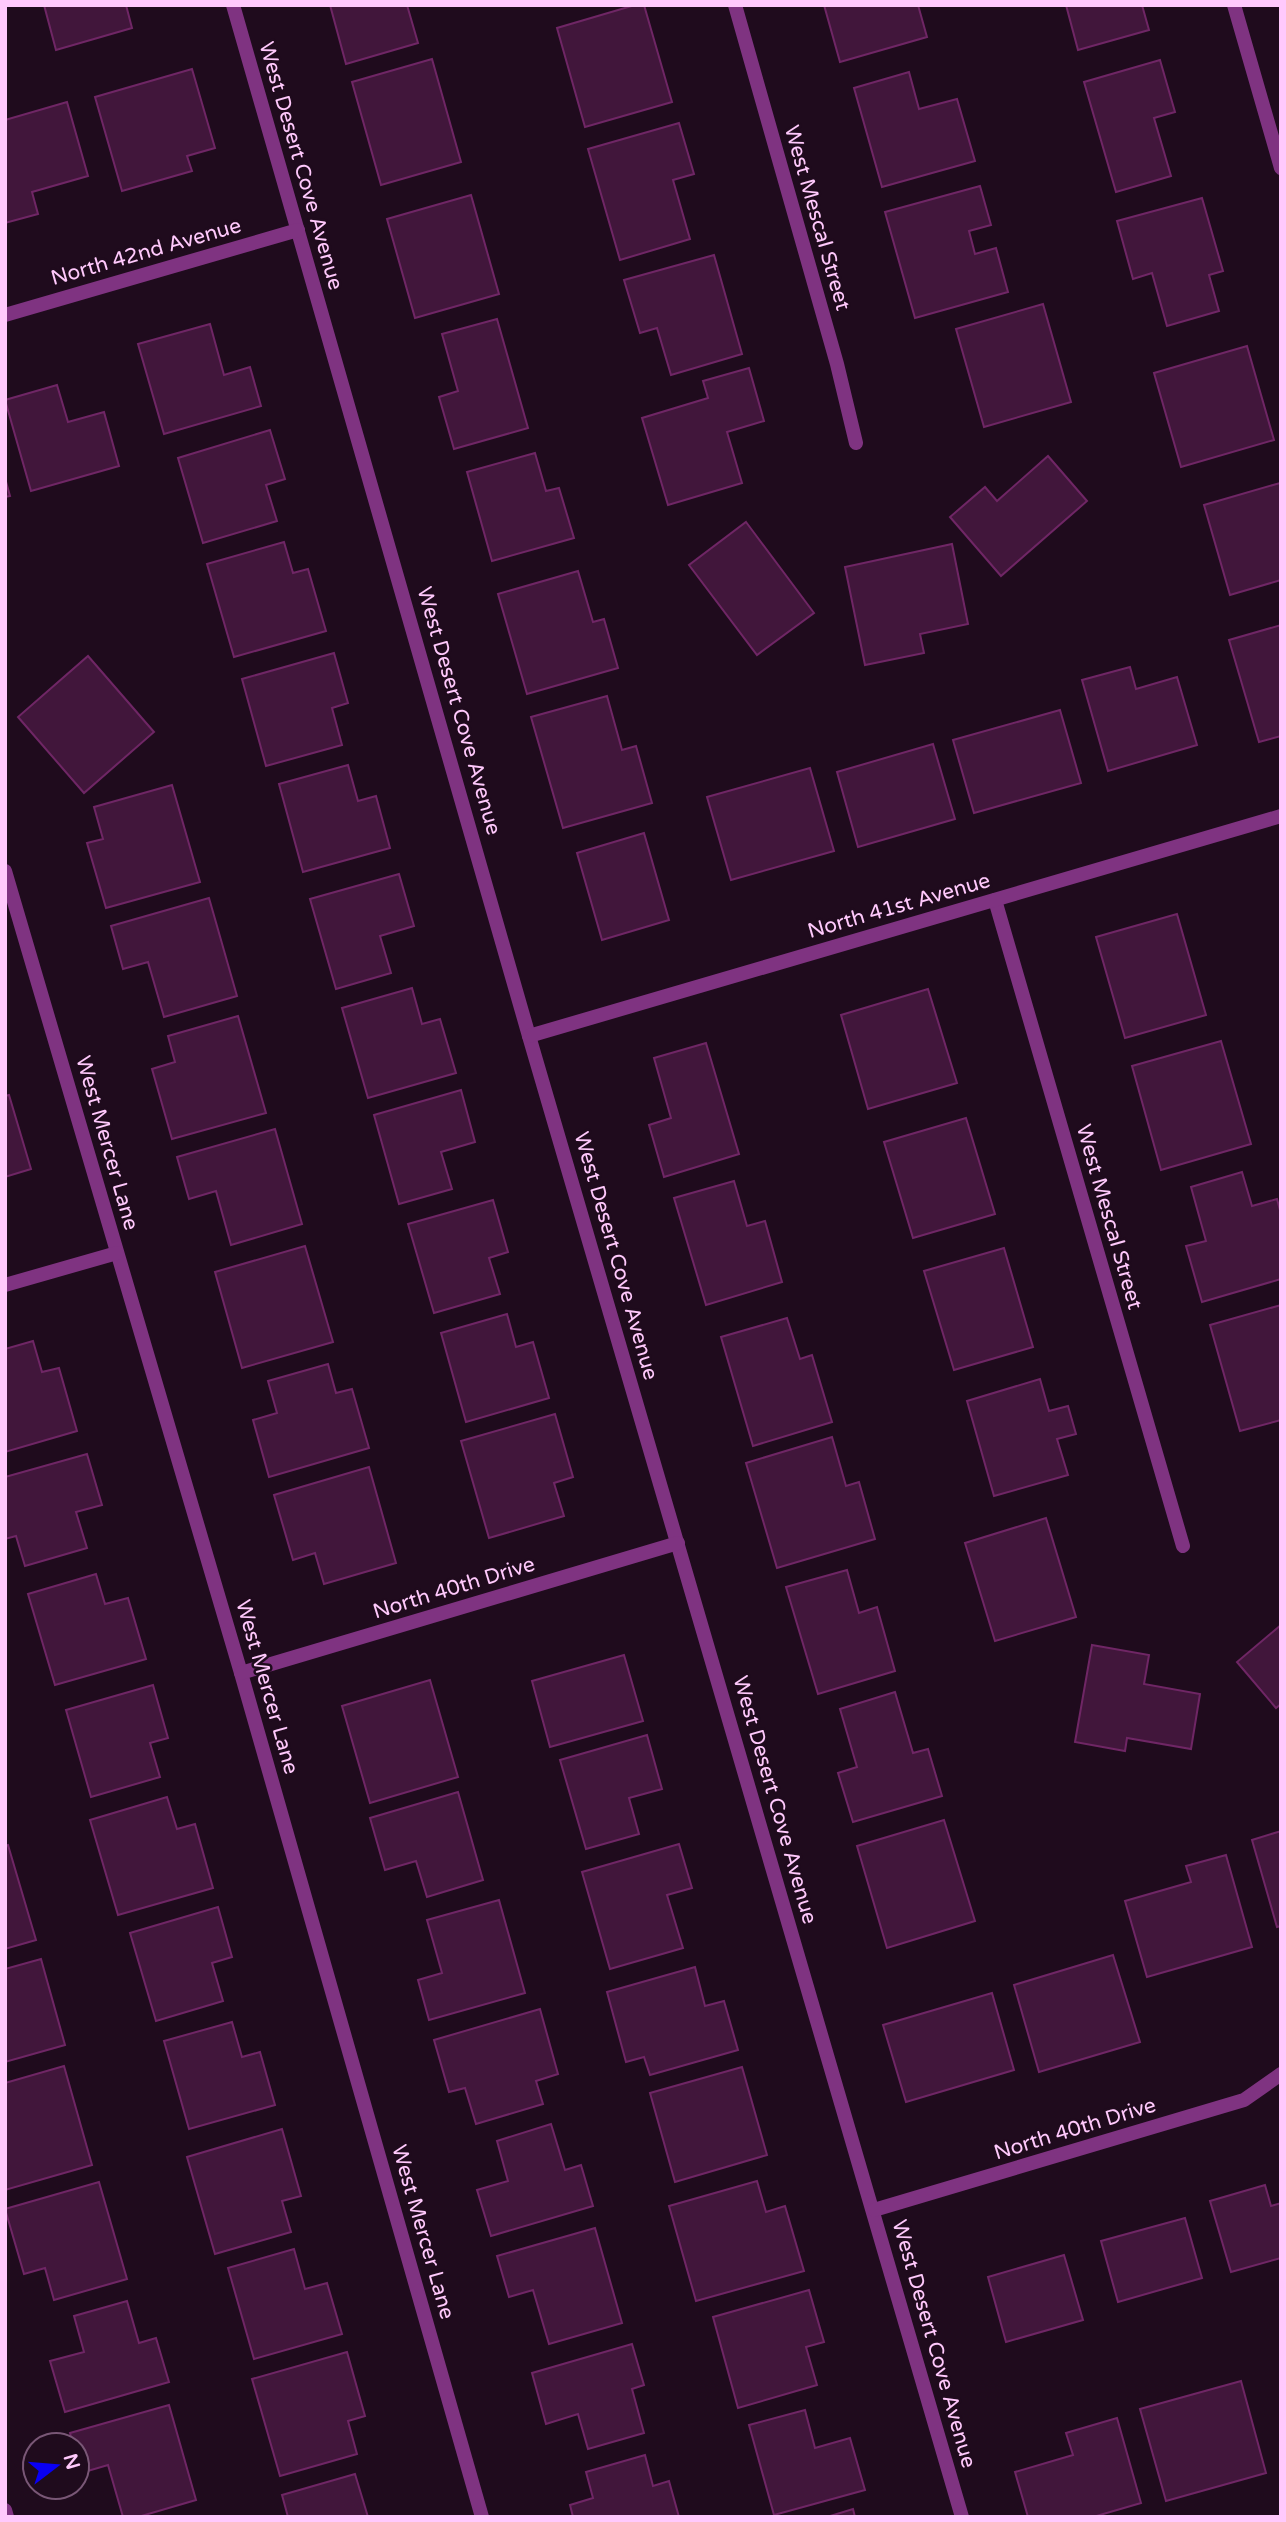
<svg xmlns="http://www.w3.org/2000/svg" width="1286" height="2522" viewBox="0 0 1286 2522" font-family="'Varela Round',sans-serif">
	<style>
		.building { fill: #41163b; stroke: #6f2665; stroke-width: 2 }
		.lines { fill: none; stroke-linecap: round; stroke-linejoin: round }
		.street { stroke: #7f3381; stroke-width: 14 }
		.labels { text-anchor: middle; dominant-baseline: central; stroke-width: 5; stroke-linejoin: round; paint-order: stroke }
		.street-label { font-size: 21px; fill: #ffc9fc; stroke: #1f0b1d }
	</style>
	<rect width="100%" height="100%" fill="#1f0b1d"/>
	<g class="building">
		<polygon points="44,5 126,5 132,28 56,50"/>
		<polygon points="330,5 407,5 418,43 346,64"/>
		<polygon points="635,5 644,5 672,102 585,127 557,28"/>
		<polygon points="824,5 918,5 927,37 840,62"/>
		<polygon points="1066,5 1142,5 1149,30 1078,50"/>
		<polygon points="432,59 461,162 381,185 352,82"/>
		<polygon points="1160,60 1175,112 1154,118 1171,176 1116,192 1084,82"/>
		<polygon points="192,69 215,148 187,156 192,171 122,191 95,97"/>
		<polygon points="909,72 919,109 957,99 975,161 882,187 854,88"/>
		<polygon points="67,102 88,176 32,192 38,214 5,223 5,120"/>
		<polygon points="679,123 694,174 673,180 690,239 620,260 588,149"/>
		<polygon points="980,186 991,225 969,231 975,254 996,248 1008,292 915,318 885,212"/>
		<polygon points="471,195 499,294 415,318 387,219"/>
		<polygon points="1202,198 1223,271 1209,275 1219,311 1167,326 1152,273 1133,279 1117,221"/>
		<polygon points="714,255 742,354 671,375 657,328 640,333 624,280"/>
		<polygon points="1043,304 1071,402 984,427 956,329"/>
		<polygon points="497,319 528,428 454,449 439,397 458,391 442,334"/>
		<polygon points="210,324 224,375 250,367 261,406 164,434 138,344"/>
		<polygon points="1247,346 1274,440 1181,467 1154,373"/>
		<polygon points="749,368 764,421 727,432 742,483 668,505 642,418 708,398 703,381"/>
		<polygon points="57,385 68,422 104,412 119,466 31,491 5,400"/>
		<polygon points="270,430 285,479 266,485 277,521 203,543 178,458"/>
		<polygon points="535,453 546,491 559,488 574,538 492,561 467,472"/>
		<polygon points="1048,456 1087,501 1001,576 950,517 985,487 997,501"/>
		<polygon points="5,478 10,496 5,497"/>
		<polygon points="1280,483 1281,580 1230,595 1204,505"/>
		<polygon points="746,522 814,613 757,655 689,565"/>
		<polygon points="284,542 293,573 308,569 326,631 234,657 207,564"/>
		<polygon points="952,544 968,624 920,634 924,653 865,665 845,567"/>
		<polygon points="578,571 593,622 604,619 618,668 527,694 498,594"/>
		<polygon points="1281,625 1281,736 1259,742 1229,640"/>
		<polygon points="334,653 348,703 332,708 342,745 266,766 242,679"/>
		<polygon points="88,656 154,732 84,793 18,717"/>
		<polygon points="1130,667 1136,689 1177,677 1197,745 1108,771 1082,680"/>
		<polygon points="607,696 622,750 636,746 652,803 563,828 531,717"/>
		<polygon points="1060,710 1081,783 974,813 953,740"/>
		<polygon points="933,744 955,819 858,847 837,772"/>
		<polygon points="348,765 358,801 376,796 390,848 303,872 279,784"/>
		<polygon points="810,768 834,851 731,880 707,797"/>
		<polygon points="172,785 200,882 106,908 87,843 103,839 94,807"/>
		<polygon points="644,833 669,920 602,940 577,853"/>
		<polygon points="399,874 414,926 380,936 391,973 336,989 310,899"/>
		<polygon points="209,898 237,996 164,1017 148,962 123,969 111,926"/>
		<polygon points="1177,914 1206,1015 1125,1038 1096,937"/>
		<polygon points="412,988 422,1024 440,1019 456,1073 368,1098 342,1008"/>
		<polygon points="928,989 957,1083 868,1109 841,1015"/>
		<polygon points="238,1016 266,1113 172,1139 152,1069 175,1062 168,1036"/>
		<polygon points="1221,1041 1251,1144 1161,1170 1132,1066"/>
		<polygon points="706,1043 739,1154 664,1177 649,1125 671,1118 654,1058"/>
		<polygon points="461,1090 475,1142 441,1152 452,1189 399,1204 374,1115"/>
		<polygon points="9,1095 31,1169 5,1177 5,1096"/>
		<polygon points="966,1118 995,1214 913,1238 884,1142"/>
		<polygon points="275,1129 302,1224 231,1245 216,1191 189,1199 177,1157"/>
		<polygon points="1242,1172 1252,1206 1277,1199 1281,1214 1281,1279 1202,1302 1186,1246 1206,1241 1191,1187"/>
		<polygon points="734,1181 747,1226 765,1221 782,1282 706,1305 674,1198"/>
		<polygon points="493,1200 508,1252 489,1258 500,1294 434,1313 408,1224"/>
		<polygon points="305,1246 333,1342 242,1368 215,1272"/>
		<polygon points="1004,1248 1033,1347 954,1370 924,1271"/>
		<polygon points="1281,1305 1281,1420 1240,1431 1210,1325"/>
		<polygon points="507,1314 516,1347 533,1342 549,1398 466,1422 441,1333"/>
		<polygon points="787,1318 800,1359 812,1355 832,1422 753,1446 721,1337"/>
		<polygon points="33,1341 42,1372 59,1368 77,1431 5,1452 5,1349"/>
		<polygon points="328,1364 336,1393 352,1389 369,1448 269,1477 253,1420 277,1413 268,1381"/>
		<polygon points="1040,1379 1049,1411 1068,1406 1076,1434 1057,1439 1068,1475 994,1496 967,1401"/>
		<polygon points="555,1414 573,1477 554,1483 564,1516 489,1538 461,1441"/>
		<polygon points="832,1437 846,1486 859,1482 875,1539 777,1568 746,1463"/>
		<polygon points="87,1454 102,1505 76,1512 87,1548 25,1566 16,1536 5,1539 5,1477"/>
		<polygon points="369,1467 396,1563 324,1584 315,1553 293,1560 274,1495"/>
		<polygon points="1046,1518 1076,1617 995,1641 965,1543"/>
		<polygon points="847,1570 859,1613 877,1607 895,1671 818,1694 786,1587"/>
		<polygon points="96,1574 105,1604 128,1598 146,1659 55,1685 28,1594"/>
		<polygon points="1281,1625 1281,1704 1276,1708 1237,1662"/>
		<polygon points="1092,1645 1149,1655 1144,1684 1200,1694 1191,1749 1127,1738 1125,1751 1075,1742"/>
		<polygon points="624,1655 643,1721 550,1747 532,1681"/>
		<polygon points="430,1680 458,1777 370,1803 342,1706"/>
		<polygon points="153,1685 168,1738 150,1743 160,1777 91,1797 66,1710"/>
		<polygon points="895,1692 913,1753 928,1749 942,1796 853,1822 838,1773 857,1767 840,1709"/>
		<polygon points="647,1735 662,1789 629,1798 639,1834 586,1849 560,1760"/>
		<polygon points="458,1792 483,1880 427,1897 416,1861 385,1870 370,1818"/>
		<polygon points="167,1797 177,1829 195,1824 213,1888 118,1915 90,1820"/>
		<polygon points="944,1820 975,1921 887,1948 857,1846"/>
		<polygon points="1281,1831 1281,1926 1277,1927 1252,1840"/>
		<polygon points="679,1844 692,1888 667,1895 683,1948 610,1969 582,1872"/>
		<polygon points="8,1845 36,1940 5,1949 5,1846"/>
		<polygon points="1226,1855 1252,1947 1147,1977 1125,1901 1191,1882 1186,1866"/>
		<polygon points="499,1900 525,1993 429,2020 418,1980 442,1973 427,1920"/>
		<polygon points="218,1907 232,1957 212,1963 223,2001 156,2021 130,1933"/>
		<polygon points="1113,1955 1140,2042 1039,2072 1014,1985"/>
		<polygon points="41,1959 65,2045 5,2062 5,1969"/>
		<polygon points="695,1967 705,2006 724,2001 738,2050 650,2075 644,2057 626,2062 607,1992"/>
		<polygon points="992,1993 1014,2070 906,2102 883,2025"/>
		<polygon points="540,2009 558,2074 536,2081 543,2104 476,2124 465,2088 449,2092 434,2040"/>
		<polygon points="232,2022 242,2057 260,2052 275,2105 189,2129 164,2041"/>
		<polygon points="64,2066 92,2165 5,2190 5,2083"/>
		<polygon points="742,2067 767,2155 675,2182 650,2093"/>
		<polygon points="551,2124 565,2170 581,2165 593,2206 491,2236 477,2190 508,2181 497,2141"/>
		<polygon points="282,2129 301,2196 282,2201 291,2232 215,2254 187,2157"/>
		<polygon points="757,2181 766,2212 785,2206 804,2271 696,2301 669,2206"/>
		<polygon points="99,2182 127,2279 54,2300 45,2268 24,2274 5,2209"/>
		<polygon points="1265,2185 1271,2206 1281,2203 1281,2258 1231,2272 1210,2201"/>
		<polygon points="1185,2218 1202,2278 1118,2302 1101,2241"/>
		<polygon points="595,2228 622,2323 549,2344 533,2290 509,2297 497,2256"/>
		<polygon points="294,2249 305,2289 327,2283 342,2334 254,2359 228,2268"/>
		<polygon points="1064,2255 1083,2320 1006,2342 988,2277"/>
		<polygon points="809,2290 824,2342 806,2347 817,2385 738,2408 713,2317"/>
		<polygon points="127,2301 139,2343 156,2338 169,2382 65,2412 50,2361 84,2352 74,2316"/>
		<polygon points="632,2344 644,2385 632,2389 644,2433 588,2449 578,2414 546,2424 532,2373"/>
		<polygon points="347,2352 365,2416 348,2421 357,2454 280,2476 252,2379"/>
		<polygon points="1241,2381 1266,2473 1166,2501 1140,2409"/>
		<polygon points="169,2405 196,2500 138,2517 123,2517 108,2465 81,2473 77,2445 73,2445 70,2433"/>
		<polygon points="805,2410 815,2448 850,2438 865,2490 774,2515 749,2425"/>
		<polygon points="1117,2418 1141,2503 1093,2517 1028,2517 1015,2472 1073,2455 1066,2433"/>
		<polygon points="645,2455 653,2486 669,2481 679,2517 573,2517 570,2505 593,2498 586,2472"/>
		<polygon points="355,2474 368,2517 288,2517 282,2495"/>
		<polygon points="853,2509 855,2517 827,2517"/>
	</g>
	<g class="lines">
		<g class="street">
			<polyline points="233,5 529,1036 962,2517"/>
			<polyline points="735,5 837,364 856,443"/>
			<polyline points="1234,5 1281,168"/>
			<polyline points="5,315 298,230"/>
			<polyline points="5,871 241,1673 482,2517"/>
			<polyline points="995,900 1183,1546"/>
			<polyline points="529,1036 1281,816"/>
			<polyline points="5,1285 117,1253"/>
			<polyline points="241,1673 678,1543"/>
			<polyline points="874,2210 1244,2100 1281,2074"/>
			<polyline points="5,2510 7,2517"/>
		</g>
	</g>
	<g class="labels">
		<g class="street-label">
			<text transform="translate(301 166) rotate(74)">West Desert Cove Avenue</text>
			<text transform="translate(817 218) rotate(74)">West Mescal Street</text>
			<text transform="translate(146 252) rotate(-16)">North 42nd Avenue</text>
			<text transform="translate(459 711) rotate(74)">West Desert Cove Avenue</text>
			<text transform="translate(899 906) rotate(-16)">North 41st Avenue</text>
			<text transform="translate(107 1143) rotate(74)">West Mercer Lane</text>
			<text transform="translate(1109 1217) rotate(74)">West Mescal Street</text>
			<text transform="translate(616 1256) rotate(74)">West Desert Cove Avenue</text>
			<text transform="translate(454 1588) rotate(-17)">North 40th Drive</text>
			<text transform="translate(267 1687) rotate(74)">West Mercer Lane</text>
			<text transform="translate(775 1800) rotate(74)">West Desert Cove Avenue</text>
			<text transform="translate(1075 2129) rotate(-17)">North 40th Drive</text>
			<text transform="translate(423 2232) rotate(74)">West Mercer Lane</text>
			<text transform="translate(934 2344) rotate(74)">West Desert Cove Avenue</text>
		</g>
	</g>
	<rect width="1286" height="2522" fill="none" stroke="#ffc9fc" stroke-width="14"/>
	<g transform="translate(56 2466) rotate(74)"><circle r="33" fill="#1f0b1d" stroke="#795776" stroke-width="2"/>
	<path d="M0-5L12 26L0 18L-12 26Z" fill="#0900f4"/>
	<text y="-10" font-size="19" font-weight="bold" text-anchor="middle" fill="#ffc9fc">N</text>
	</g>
</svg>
